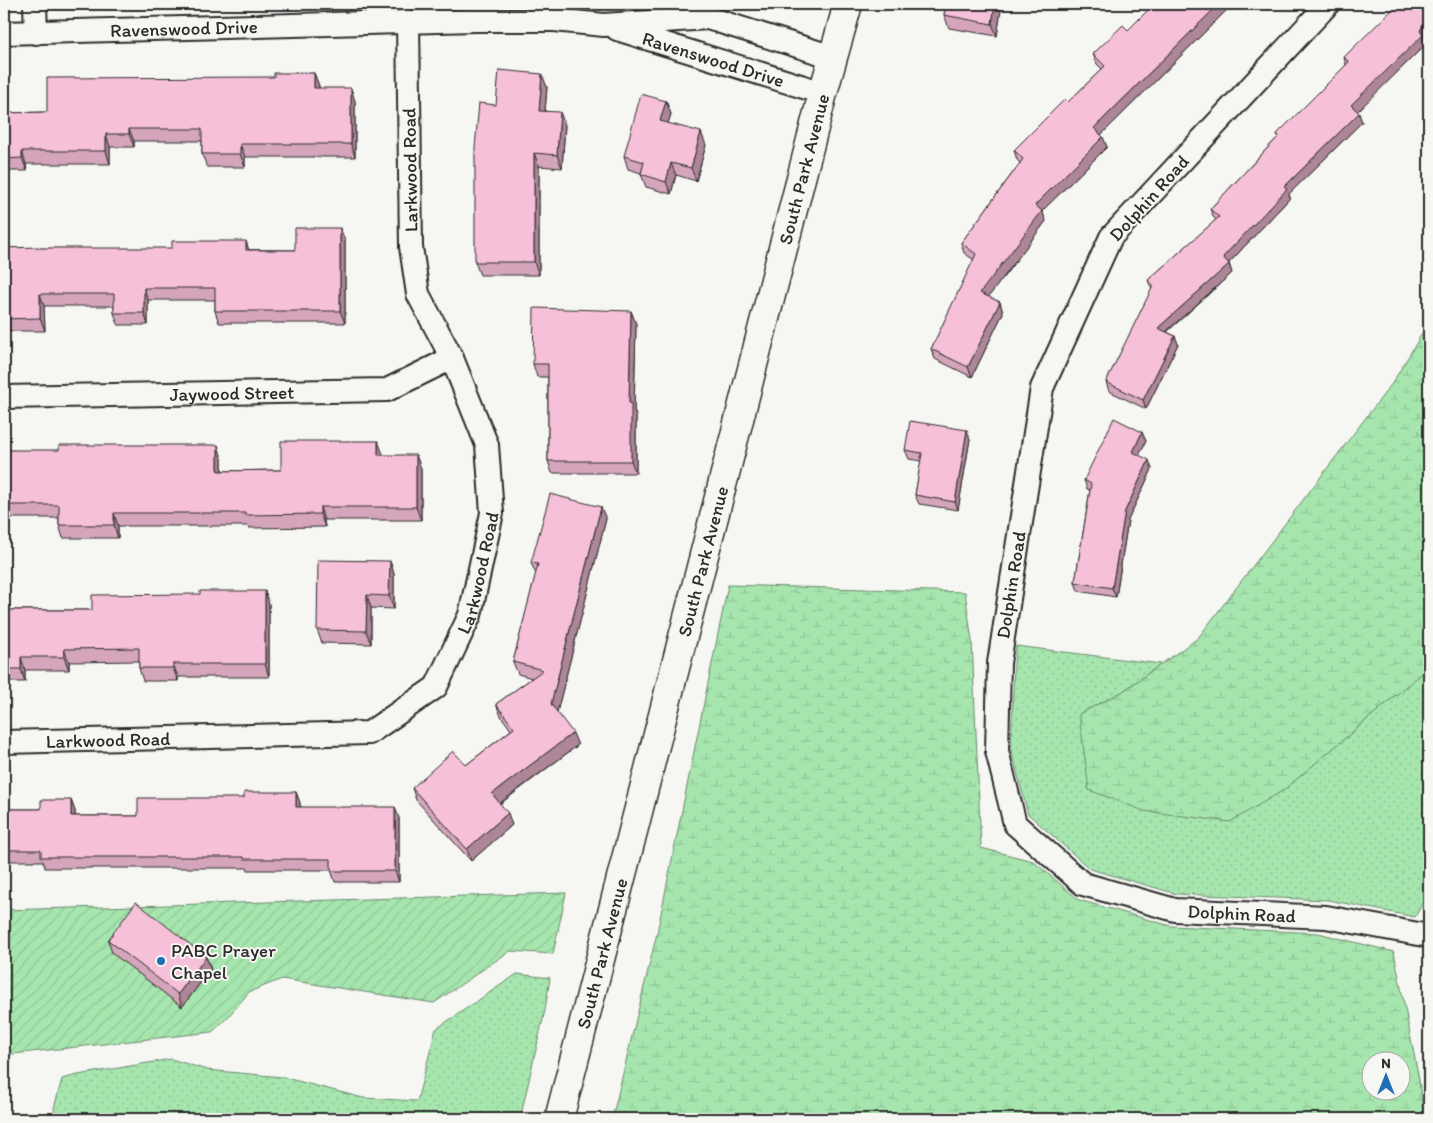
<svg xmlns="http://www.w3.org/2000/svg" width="1433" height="1123" viewBox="0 0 1433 1123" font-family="Itim,sans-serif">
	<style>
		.grass { fill: url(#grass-dots); stroke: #68886c }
		.wetland { fill: url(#wetland-marsh); stroke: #68886c; fill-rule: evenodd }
		.garden { fill: url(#garden-furrows); stroke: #68886c }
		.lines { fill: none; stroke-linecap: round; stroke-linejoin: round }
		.minor-casing { stroke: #2b2b2b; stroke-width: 26 }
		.tertiary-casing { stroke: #2b2b2b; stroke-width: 31 }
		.minor { stroke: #f6f6f2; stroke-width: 22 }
		.tertiary { stroke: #f6f6f2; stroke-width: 28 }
		.wall { fill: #d4a5bb; stroke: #2b2b2b }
		.shaded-wall { fill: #ad8698; stroke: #2b2b2b }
		.building { fill: #f7c0d9; stroke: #2b2b2b }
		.poi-dot { fill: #1f6fb2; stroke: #f6f6f2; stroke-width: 2 }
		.labels { text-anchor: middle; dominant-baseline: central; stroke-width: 4; stroke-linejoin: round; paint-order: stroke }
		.street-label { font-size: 19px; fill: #2b2b2b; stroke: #f6f6f2 }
		.poi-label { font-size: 19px; fill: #2b2b2b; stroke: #f6f6f2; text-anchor: start }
	</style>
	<defs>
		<pattern id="grass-dots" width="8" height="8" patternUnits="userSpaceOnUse" patternTransform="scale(1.25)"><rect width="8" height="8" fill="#a6e6ae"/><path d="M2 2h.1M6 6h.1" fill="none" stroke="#8fc596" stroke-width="1.8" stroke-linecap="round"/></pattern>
		<pattern id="wetland-marsh" width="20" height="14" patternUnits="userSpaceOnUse" patternTransform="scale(1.25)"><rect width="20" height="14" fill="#a6e6ae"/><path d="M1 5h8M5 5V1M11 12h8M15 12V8" fill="none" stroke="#8fc596"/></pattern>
		<pattern id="garden-furrows" width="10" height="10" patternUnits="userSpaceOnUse" patternTransform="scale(1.25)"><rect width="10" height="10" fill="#a6e6ae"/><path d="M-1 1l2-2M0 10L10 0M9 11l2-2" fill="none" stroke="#8fc596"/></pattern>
	</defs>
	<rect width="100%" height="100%" fill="#f6f6f2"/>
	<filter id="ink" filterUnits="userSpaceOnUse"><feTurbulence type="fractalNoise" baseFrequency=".02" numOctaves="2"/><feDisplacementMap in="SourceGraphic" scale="10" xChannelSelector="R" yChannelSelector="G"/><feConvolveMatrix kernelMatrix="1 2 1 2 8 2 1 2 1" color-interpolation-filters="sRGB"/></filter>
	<g filter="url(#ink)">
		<g class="grass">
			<polygon points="1016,646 1161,664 1122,692 1079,714 1284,790 1429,667 1429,892 1415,917 1328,900 1177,894 1090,869 1028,814 1011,749 1014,664"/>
			<polygon points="517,974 550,978 545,1010 520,1119 55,1119 54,1108 62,1079 78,1075 171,1059 207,1070 282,1077 363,1098 417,1101 436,1029"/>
		</g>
		<g class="wetland">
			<polygon points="1429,322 1429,667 1284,790 1230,822 1144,811 1089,790 1079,714 1122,692 1198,638 1393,382"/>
			<path d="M728 585 965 592 972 641 981 848 1033 861 1079 900 1171 926 1318 933 1394 952 1419 1080 1424 1119H612L657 933ZM1400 1060V1090H1370V1060Z"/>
		</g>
		<polygon class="garden" points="566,893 553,954 510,951 434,1003 282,979 249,992 227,1018 212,1032 4,1055 4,910"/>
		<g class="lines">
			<g class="minor-casing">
				<g id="minor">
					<polyline points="35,4 36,33"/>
					<path id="s1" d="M1328 4 1111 237 1042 388 999 663 997 751 1015 824 1083 884 1175 910 1326 917 1429 936"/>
					<path id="s2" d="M617 29 823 93"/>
					<path id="s3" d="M4 33 475 20H554L604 25 708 18 833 57"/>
					<path id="s4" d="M4 397 387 390 452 358"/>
					<path id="s5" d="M4 742 369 733 436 687 470 615 492 513 487 445 452 358 418 294 411 247 408 21"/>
				</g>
			</g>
			<g class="tertiary-casing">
				<g id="tertiary">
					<path id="s6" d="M559 1119 823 93 848 4"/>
				</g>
			</g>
			<use href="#minor" class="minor"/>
			<use href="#tertiary" class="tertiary"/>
		</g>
		<g class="wall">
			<polygon points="946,4 1002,4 997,36 949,28 944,15"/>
			<polygon points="1154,4 1233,4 1101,135 1107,147 1042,211 1046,221 988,297 1000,302 1003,313 972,377 935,359 931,349 974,260 964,253 961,243 1020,163 1017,160 1014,150 1068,102 1102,69 1097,64 1093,54 1128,30"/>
			<polygon points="1429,4 1429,27 1424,38 1426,44 1357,111 1362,122 1289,194 1290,198 1229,263 1232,273 1167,332 1175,336 1178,344 1146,409 1109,391 1106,382 1152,290 1148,280 1216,220 1214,218 1210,209 1278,137 1277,134 1346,65 1344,57"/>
			<polygon points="314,73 319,86 319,88 355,101 355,157 245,157 245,167 207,167 202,154 202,141 134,141 134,147 110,147 110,164 26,164 27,171 4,171 4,113 47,112 274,77"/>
			<polygon points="547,87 545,111 565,125 562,168 539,166 539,275 480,275 475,262 496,105"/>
			<polygon points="666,101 671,114 668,123 706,145 696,181 676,175 671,194 646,187 641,174 641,173 628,169 624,156"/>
			<polygon points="345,240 345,323 219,323 215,311 215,300 148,300 148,325 118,325 114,313 114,306 44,306 45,331 4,331 4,248 295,250"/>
			<polygon points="631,311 636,324 634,411 636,416 636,473 552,473 548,461 548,377 537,377 533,364"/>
			<polygon points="970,439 958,510 919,504 915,495 921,461 909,459 905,450"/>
			<polygon points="1146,441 1139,455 1152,469 1128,520 1116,597 1078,591 1075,582 1090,490 1087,489 1084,480"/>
			<polygon points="4,450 222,458 222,471 281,470 383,454 383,455 421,468 421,520 324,520 325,527 249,528 249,526 118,526 118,538 63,538 59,525 59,518 4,518"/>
			<polygon points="606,519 557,712 578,745 500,804 512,825 471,861 416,800 412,788 466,765 511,730 501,716 496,704 532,678 518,674 513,662 536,574 531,563"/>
			<polygon points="390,561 394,574 394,609 371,608 371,644 322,643 317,630"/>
			<polygon points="269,604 269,677 178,677 178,681 143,681 139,668 139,661 69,662 69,670 25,670 25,682 4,682 4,610 92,610"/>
			<polygon points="296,792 300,803 300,807 399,818 399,882 335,882 331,870 248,870 247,868 45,868 43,861 4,861 4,809 41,809 71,800 75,811 75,816 138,816 244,798"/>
			<polygon points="108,940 206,957 211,969 182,1007 112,953"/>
		</g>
		<g class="shaded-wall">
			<polygon points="995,4 1002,4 997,36 992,24"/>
			<polygon points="1219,4 1233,4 1098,138 1094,128"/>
			<polygon points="1429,12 1429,27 1424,38 1426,44 1355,114 1351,105 1420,31"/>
			<polygon points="314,73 319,86 319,101 314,88"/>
			<polygon points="542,74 547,87 544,123 539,111"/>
			<polygon points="351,88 355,101 355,157 351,144"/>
			<polygon points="666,101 671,114 665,133 660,121"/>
			<polygon points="560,112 565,125 562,168 557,155"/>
			<polygon points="1359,113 1362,122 1289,194 1290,198 1226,266 1223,257 1284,187"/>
			<polygon points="129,129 134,141 134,147 129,134"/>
			<polygon points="701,132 706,145 696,181 691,168"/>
			<polygon points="106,134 110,147 110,164 106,151"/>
			<polygon points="1103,137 1107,147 1042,211 1046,221 984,303 980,293 1035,205"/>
			<polygon points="240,144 245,157 245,167 240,154"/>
			<polygon points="22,151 26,164 27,171 22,158"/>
			<polygon points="534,153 539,166 539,275 534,262"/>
			<polygon points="671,163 676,175 671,194 666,182"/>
			<polygon points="340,228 345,240 345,323 340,311"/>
			<polygon points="246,241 250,253 246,250"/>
			<polygon points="1229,264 1232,273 1161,336 1158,328"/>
			<polygon points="144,288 148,300 148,325 144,313"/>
			<polygon points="40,294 44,306 45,331 40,318"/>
			<polygon points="1000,302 1003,313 972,377 968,367"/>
			<polygon points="631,311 636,324 634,411 636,416 636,473 631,461 629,403"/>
			<polygon points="1175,336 1178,344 1146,409 1143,400"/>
			<polygon points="967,430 970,439 958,510 955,502"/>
			<polygon points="1142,432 1146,441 1136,461 1133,452"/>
			<polygon points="378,441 383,454 383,468 378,455"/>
			<polygon points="218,445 222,458 222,484 218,471"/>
			<polygon points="416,455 421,468 421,520 416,507"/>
			<polygon points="1149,460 1152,469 1128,520 1116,597 1112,588 1125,511"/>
			<polygon points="320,507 324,520 325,527 320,514"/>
			<polygon points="601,507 606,519 556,716 551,704"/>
			<polygon points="114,513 118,526 118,538 114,525"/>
			<polygon points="390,561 394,574 394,609 389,596"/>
			<polygon points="265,591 269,604 269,677 265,664"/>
			<polygon points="367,595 371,608 371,644 366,631"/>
			<polygon points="64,649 69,662 69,670 64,657"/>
			<polygon points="21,657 25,670 25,682 21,669"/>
			<polygon points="173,664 178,677 178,681 173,668"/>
			<polygon points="573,733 578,745 496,806 492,794"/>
			<polygon points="296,792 300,803 300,818 296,807"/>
			<polygon points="71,800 75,811 75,827 71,816"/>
			<polygon points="395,807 399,818 399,882 395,871"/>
			<polygon points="508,813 512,825 471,861 467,849"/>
			<polygon points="206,957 211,969 182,1007 178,994"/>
		</g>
		<g class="building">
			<polygon points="946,4 995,4 992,24 944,15"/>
			<polygon points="1154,4 1219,4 1094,128 1103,137 1035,205 1042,211 980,293 1000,302 968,367 931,349 976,254 961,243 1023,159 1014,150 1065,99 1068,102 1105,66 1093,54 1123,25 1128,30"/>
			<polygon points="1398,4 1429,4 1429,12 1420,31 1423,35 1351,105 1359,113 1284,187 1287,189 1223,257 1229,264 1158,328 1175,336 1143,400 1106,382 1153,286 1148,280 1219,217 1210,209 1279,136 1277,134 1349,62 1344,57"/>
			<polygon points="499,70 542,74 539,111 560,112 557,155 534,153 534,262 475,262 475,148 479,103 496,105"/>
			<polygon points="274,73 314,73 314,88 351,88 351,144 240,144 240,154 202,154 202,129 129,129 129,134 106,134 106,151 22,151 22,158 4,159 4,113 47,112 47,78 274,77"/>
			<polygon points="641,94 666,101 660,121 701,132 691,168 671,163 666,182 641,174 644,162 624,156"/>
			<polygon points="295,228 340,228 340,311 215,311 215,288 144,288 144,313 114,313 114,294 40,294 40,318 4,319 4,248 39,247 39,248 172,248 172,241 246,241 246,250 295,250"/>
			<polygon points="534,308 631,311 629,403 631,403 631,461 548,461 548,364 533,364"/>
			<polygon points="1114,418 1142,432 1133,452 1149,460 1125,511 1112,588 1075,582 1091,484 1084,480"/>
			<polygon points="910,421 967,430 955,502 915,495 922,453 905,450"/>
			<polygon points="281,441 378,441 378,455 416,455 416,507 320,507 320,514 245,515 245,513 114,513 114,525 59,525 59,505 4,505 4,450 59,450 59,445 218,445 218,471 281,470"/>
			<polygon points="550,494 601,507 551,704 573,733 492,794 508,813 467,849 412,788 453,751 466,765 514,728 496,704 543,670 513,662 538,564 531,563"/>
			<polygon points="318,560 390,561 389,596 367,595 366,631 317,630"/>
			<polygon points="200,591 265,591 265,664 173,664 173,668 139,668 139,648 64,649 64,657 21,657 21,669 4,669 4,610 92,610 92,595 200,594"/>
			<polygon points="244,792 296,792 296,807 395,807 395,871 331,871 331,859 244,859 244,857 41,857 41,850 4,850 4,809 41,809 41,800 71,800 71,816 138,816 138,798 244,798"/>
			<polygon points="136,902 206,957 178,994 108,940"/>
		</g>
	</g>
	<circle class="poi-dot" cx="161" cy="961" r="5"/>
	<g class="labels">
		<g class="street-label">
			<text stroke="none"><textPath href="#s3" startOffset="180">Ravenswood Drive</textPath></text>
			<text stroke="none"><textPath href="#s2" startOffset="101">Ravenswood Drive</textPath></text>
			<text stroke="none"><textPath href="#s6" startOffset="981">South Park Avenue</textPath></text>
			<text transform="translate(410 170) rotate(-91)">Larkwood Road</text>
			<text transform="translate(1149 198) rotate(-48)">Dolphin Road</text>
			<text stroke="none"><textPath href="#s4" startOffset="228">Jaywood Street</textPath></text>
			<text stroke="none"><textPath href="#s6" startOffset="576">South Park Avenue</textPath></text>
			<text stroke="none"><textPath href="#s5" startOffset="569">Larkwood Road</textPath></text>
			<text transform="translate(1011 585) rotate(-81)">Dolphin Road</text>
			<text stroke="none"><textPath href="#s5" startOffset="104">Larkwood Road</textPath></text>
			<text stroke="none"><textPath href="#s1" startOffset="1179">Dolphin Road</textPath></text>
			<text stroke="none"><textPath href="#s6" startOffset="171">South Park Avenue</textPath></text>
		</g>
		<g class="poi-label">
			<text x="171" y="950">PABC Prayer<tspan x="171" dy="22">Chapel</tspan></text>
		</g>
	</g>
	<rect width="1433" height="1123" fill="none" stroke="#f6f6f2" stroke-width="20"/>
	<rect x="10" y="10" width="1413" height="1103" fill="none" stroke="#2b2b2b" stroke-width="2" filter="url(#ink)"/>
	<g transform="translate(1386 1076)"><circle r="24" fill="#f6f6f2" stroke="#a5a5a2"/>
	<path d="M0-4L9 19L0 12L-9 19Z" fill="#1f6fb2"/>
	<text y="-8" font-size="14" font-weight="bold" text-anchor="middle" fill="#2b2b2b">N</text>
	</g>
</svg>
